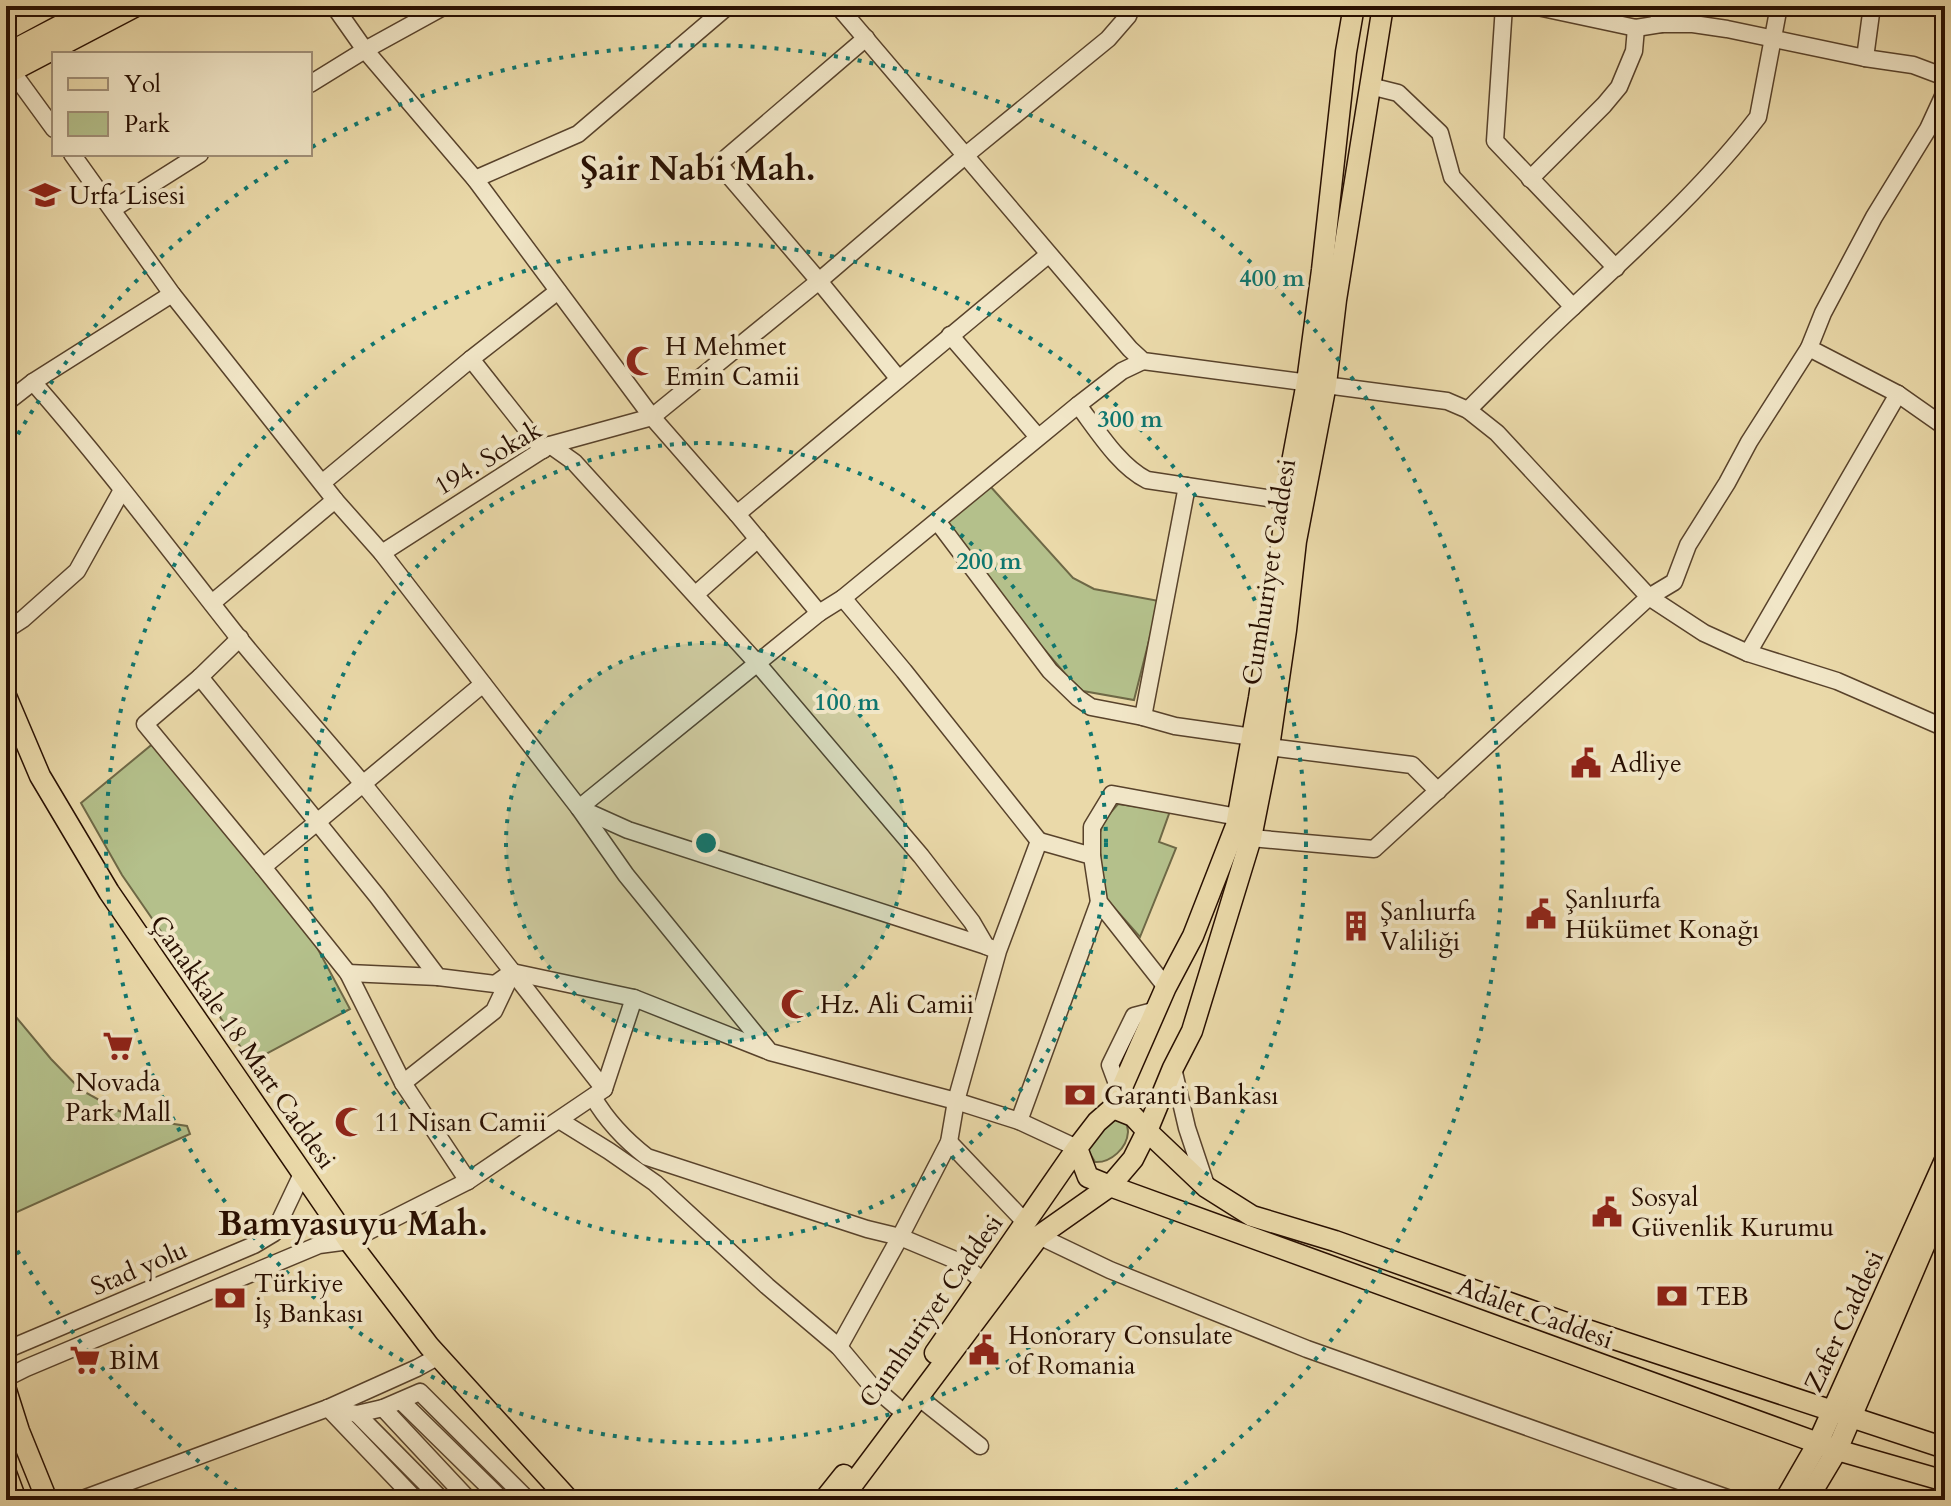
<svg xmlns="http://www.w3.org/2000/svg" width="1951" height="1506" viewBox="0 0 1951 1506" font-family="Cardo,serif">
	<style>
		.green { fill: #b4c08b; stroke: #6e6846; stroke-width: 2 }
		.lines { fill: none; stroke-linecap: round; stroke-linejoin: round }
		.minor-casing { stroke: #58422b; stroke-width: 19 }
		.major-casing { stroke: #280f01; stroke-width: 23 }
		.highway-casing { stroke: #280f01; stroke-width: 25 }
		.minor { stroke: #f1e6c7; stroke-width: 16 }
		.major { stroke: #ead9a9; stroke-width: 20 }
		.highway { stroke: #ead9a9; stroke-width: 22 }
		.ring { fill: none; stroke: #0f766e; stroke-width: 4; stroke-dasharray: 4 8 }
		.labels { text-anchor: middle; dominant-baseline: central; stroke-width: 8; stroke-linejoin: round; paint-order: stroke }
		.poi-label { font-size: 26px; fill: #280f01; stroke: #f1e6c7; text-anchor: start }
		.street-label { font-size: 26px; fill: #280f01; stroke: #f1e6c7 }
		.district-label { font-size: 34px; font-weight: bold; fill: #280f01; stroke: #f1e6c7 }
		.centre { fill: #0f766e; stroke: #f1e6c7; stroke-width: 4 }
		.ring-label { font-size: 24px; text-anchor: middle; font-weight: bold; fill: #0f766e; stroke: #f1e6c7; stroke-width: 8; stroke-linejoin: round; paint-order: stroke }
	</style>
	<rect width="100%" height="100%" fill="#ead9a9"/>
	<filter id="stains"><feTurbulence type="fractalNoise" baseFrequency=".0025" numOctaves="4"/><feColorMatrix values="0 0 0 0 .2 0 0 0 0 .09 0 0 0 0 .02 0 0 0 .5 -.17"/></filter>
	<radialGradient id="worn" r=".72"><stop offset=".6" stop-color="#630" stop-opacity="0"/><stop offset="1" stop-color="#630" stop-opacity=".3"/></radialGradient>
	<g class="green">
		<polygon points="990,486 1073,578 1094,589 1159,601 1134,700 1083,691 1067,676 1014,614 947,522"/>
		<polygon points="155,742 313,940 350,1009 251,1062 122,875 81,803"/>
		<polygon points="1118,804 1170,811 1159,842 1176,848 1140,937 1102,894 1097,842 1104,820"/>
		<polygon points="6,1005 51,1059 81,1090 119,1111 154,1121 187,1126 190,1134 6,1217"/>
		<path d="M1113 1117 1125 1118C1126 1122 1128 1128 1128 1132 1127 1148 1111 1163 1095 1162L1088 1150 1090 1142Z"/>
	</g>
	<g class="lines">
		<g class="minor-casing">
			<g id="minor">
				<polyline points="334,6 365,50 475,179 652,417 737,514"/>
				<polyline points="838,6 1130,349 1143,361 1447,401 1468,410 1497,433 1649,597 1704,633 1748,653 1837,681 1945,728"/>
				<polyline points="1504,6 1495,141 1616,268"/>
				<polyline points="1533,6 1636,28 1661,24 1693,24 1727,29 1865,58 1913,65 1945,77"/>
				<polyline points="1656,6 1661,24"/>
				<polyline points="1865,58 1872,6"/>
				<polyline points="11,70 54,129"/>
				<polyline points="310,84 365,50 445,6"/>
				<polyline points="1370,86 1398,93 1440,133 1452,177 1573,307"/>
				<polyline points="72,154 172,294 335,500 382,553 579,808 626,875 770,1052 956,1101 1019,1121 1077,1148"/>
				<polyline points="475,179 578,134 728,6"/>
				<polyline points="1530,179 1604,105 1619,87 1634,51 1636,28"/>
				<polyline points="113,209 200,154"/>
				<polyline points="950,335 1038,437"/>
				<polyline points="1809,348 1898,394 1945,427"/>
				<polyline points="898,378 819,281 966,155 1108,39 1128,16 1132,6"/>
				<path d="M33 382C105 464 170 551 238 637 279 687 322 735 364 785 446 885 524 987 604 1089"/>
				<polyline points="6,403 33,382 172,294"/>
				<path d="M1078 405C1097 430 1119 466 1147 480L1287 501"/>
				<path d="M1468 410C1503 375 1537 340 1573 307 1638 246 1704 187 1758 117L1779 6"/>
				<polyline points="550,445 574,462 757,663 921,856 972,922 986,946 991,948"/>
				<polyline points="543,450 471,359 558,291"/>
				<polyline points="322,483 471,359"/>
				<polyline points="937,521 1050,671 1078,698 1091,707 1143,717 1187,486"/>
				<polyline points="382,553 550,445 652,417 819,281 719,164 866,38"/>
				<polyline points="696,594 758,539"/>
				<polyline points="843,598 904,671 1039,841"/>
				<polyline points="212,603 335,500"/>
				<polyline points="819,613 737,514 1048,255"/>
				<polyline points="6,630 23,619 77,571 122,490"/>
				<polyline points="240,638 200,677 145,724 263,867 348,973 403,1083 468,1181"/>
				<polyline points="1748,653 1898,394"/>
				<polyline points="200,677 377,896 438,977 495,984 512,972 634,998 768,1051"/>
				<polyline points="1143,717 1175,726 1253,737"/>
				<polyline points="1269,747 1412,765 1438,791"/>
				<polyline points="1243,842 1251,838 1374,849 1649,597 1674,582 1688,545 1727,483 1749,442 1809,348 1823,313 1874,217 1928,129 1945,92"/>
				<polyline points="1092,856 1092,827 1112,794 1238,817"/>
				<polyline points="263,867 483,684"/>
				<polyline points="986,946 628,830 579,808 819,613 843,598 1078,405 1122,371 1143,361"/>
				<polyline points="348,973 438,977"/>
				<polyline points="1173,1068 1187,1128 1206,1185"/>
				<polyline points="403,1083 494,1011 512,973"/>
				<polyline points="1120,1092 1110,1065 1134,1016 1157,1010"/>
				<path d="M593 1097C607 1121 625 1140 647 1157L867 1229 900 1237 960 1262 984 1282"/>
				<polyline points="559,1120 609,1151 655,1183 767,1286 839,1347 870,1384 897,1407"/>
				<polyline points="1019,1121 1099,902"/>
				<polyline points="949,1142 1026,1223"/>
				<polyline points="1039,1236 1110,1270 1307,1349 1733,1500"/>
				<polyline points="839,1347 900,1237 949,1142 956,1101 998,951 1039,841 1092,856 1099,902 1166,987"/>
				<polyline points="6,1350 254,1245 274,1233 302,1174"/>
				<polyline points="6,1378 26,1368 319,1245 349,1241 468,1181 604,1089 634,998"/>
				<polyline points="917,1396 980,1446"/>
				<polyline points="401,1401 502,1500"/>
				<polyline points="328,1408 357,1414 383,1408 420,1392 528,1500"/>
				<polyline points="328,1408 416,1500"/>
				<polyline points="383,1408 469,1500"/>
				<polyline points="357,1414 442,1500"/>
				<polyline points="80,1500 328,1408 417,1368 439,1356"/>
			</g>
		</g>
		<g class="major-casing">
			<g id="major">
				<polyline points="1383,6 1336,300 1326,384 1296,541 1286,630 1269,747 1251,838 1192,1031 1173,1068 1147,1131 1206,1187 1252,1216 1335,1241 1569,1324 1945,1448"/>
				<polyline points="6,696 40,776 109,892 349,1241 429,1346 569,1500"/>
				<polyline points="1113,1108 1166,987 1193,936 1236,826 1259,698 1275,594 1292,462 1307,382 1322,270 1346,52 1354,6"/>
				<polyline points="935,1353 1077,1148 1097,1122 1113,1108 1133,1116 1147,1131 1133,1159 1110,1186 1088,1177 1077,1148"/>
				<polyline points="6,1390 19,1431 47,1500"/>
				<polyline points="6,1473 16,1500"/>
				<polyline points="824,1500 844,1475"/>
				<polyline points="841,1500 1039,1236 1110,1186 1837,1450 1945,1481"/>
				<polyline points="1785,1500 1818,1443 1945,1160"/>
				<polyline points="1807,1500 1837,1450 1945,1197"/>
			</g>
		</g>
		<g class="highway-casing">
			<g id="highway">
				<polyline points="6,29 49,6"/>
				<polyline points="6,55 100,6"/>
				<polyline points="6,73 134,6"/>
			</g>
		</g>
		<use href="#minor" class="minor"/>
		<use href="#major" class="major"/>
		<use href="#highway" class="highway"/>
	</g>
	<circle cx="706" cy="843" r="200" fill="#0f766e" fill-opacity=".12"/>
	<g class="ring">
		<circle cx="706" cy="843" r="200"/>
		<circle cx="706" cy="843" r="400"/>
		<circle cx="706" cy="843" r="600"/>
		<path d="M247 1498A800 800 0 0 1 6 1231M6 455A800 800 0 0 1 294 157M312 147A800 800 0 0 1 1165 1498"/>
	</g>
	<defs>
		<g id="school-bare" transform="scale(2.4)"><path d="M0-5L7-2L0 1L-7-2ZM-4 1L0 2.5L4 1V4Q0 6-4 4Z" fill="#8f2418" stroke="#f1e6c7" stroke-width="2.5" paint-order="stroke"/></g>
		<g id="mosque-bare" transform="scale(2.4)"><path d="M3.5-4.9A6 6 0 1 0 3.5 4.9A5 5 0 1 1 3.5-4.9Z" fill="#8f2418" stroke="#f1e6c7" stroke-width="2.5" paint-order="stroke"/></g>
		<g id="civic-bare" transform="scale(2.4)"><path d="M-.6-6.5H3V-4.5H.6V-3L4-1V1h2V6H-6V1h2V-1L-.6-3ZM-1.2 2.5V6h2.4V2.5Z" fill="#8f2418" stroke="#f1e6c7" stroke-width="2.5" paint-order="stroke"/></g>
		<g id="building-bare" transform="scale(2.4)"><path d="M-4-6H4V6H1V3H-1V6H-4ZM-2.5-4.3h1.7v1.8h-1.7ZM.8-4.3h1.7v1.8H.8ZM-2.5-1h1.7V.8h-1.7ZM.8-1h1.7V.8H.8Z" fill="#8f2418" stroke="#f1e6c7" stroke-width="2.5" paint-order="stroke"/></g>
		<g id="supermarket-bare" transform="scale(2.4)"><path d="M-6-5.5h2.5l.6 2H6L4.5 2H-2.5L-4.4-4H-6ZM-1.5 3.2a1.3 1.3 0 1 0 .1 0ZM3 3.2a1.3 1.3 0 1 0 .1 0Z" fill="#8f2418" stroke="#f1e6c7" stroke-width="2.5" paint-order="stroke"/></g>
		<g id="bank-bare" transform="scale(2.4)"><path d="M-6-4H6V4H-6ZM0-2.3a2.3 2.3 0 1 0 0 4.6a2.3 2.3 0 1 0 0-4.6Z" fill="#8f2418" stroke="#f1e6c7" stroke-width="2.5" paint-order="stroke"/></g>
	</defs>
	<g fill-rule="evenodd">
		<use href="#school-bare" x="45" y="195"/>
		<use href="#mosque-bare" x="641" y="361"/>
		<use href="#civic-bare" x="1586" y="763"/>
		<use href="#civic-bare" x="1541" y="914"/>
		<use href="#building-bare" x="1356" y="926"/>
		<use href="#mosque-bare" x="796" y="1004"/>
		<use href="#supermarket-bare" x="118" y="1046"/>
		<use href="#bank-bare" x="1080" y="1095"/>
		<use href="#mosque-bare" x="350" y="1122"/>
		<use href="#civic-bare" x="1607" y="1212"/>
		<use href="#bank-bare" x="1672" y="1296"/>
		<use href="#bank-bare" x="230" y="1298"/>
		<use href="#civic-bare" x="984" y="1350"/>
		<use href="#supermarket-bare" x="85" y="1360"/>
	</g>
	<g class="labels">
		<g class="poi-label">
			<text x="69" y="195">Urfa Lisesi</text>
			<text x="665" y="346">H Mehmet<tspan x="665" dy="30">Emin Camii</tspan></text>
			<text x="1610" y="763">Adliye</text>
			<text x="1565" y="899">Şanlıurfa<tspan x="1565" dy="30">Hükümet Konağı</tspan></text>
			<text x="1380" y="911">Şanlıurfa<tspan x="1380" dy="30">Valiliği</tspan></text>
			<text x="820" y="1004">Hz. Ali Camii</text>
			<text x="118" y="1082" text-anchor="middle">Novada<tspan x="118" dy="30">Park Mall</tspan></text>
			<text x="1104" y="1095">Garanti Bankası</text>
			<text x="374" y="1122">11 Nisan Camii</text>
			<text x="1631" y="1197">Sosyal<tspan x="1631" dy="30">Güvenlik Kurumu</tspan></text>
			<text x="254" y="1283">Türkiye<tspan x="254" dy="30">İş Bankası</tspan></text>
			<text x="1696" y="1296">TEB</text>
			<text x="1008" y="1335">Honorary Consulate<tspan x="1008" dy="30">of Romania</tspan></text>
			<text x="109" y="1360">BİM</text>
		</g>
		<g class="street-label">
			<text transform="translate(488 458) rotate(-31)">194. Sokak</text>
			<text transform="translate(1269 572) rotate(-81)">Cumhuriyet Caddesi</text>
			<text transform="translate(243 1042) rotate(55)">Çanakkale 18 Mart Caddesi</text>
			<text transform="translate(139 1268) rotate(-23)">Stad yolu</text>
			<text transform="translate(931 1311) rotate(-55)">Cumhuriyet Caddesi</text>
			<text transform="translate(1535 1313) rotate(20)">Adalet Caddesi</text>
			<text transform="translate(1844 1321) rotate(-65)">Zafer Caddesi</text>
		</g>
		<g class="district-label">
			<text x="698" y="169">Şair Nabi Mah.</text>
			<text x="353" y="1224">Bamyasuyu Mah.</text>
		</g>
	</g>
	<circle cx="706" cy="843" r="12" class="centre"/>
	<g class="ring-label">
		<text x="1272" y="286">400 m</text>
		<text x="1130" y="427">300 m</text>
		<text x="989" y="569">200 m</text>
		<text x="847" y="710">100 m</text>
	</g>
	<rect width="1951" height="1506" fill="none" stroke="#ead9a9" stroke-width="32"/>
	<rect x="8" y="8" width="1935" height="1490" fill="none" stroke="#280f01" stroke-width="4"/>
	<rect x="16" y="16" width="1919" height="1474" fill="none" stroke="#280f01" stroke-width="2"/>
	<rect x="52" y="52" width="260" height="104" fill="#f1e6c7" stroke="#a19078" stroke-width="2"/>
	<rect x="68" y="78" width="40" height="12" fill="#ead9a9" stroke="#a19078" stroke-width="2"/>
	<text x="124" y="92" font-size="24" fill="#280f01">Yol</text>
	<rect x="68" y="112" width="40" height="24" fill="#b4c08b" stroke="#a19078" stroke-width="2"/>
	<text x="124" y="132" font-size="24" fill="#280f01">Park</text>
	<rect width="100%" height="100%" filter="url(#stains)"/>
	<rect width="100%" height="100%" fill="url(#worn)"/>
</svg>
